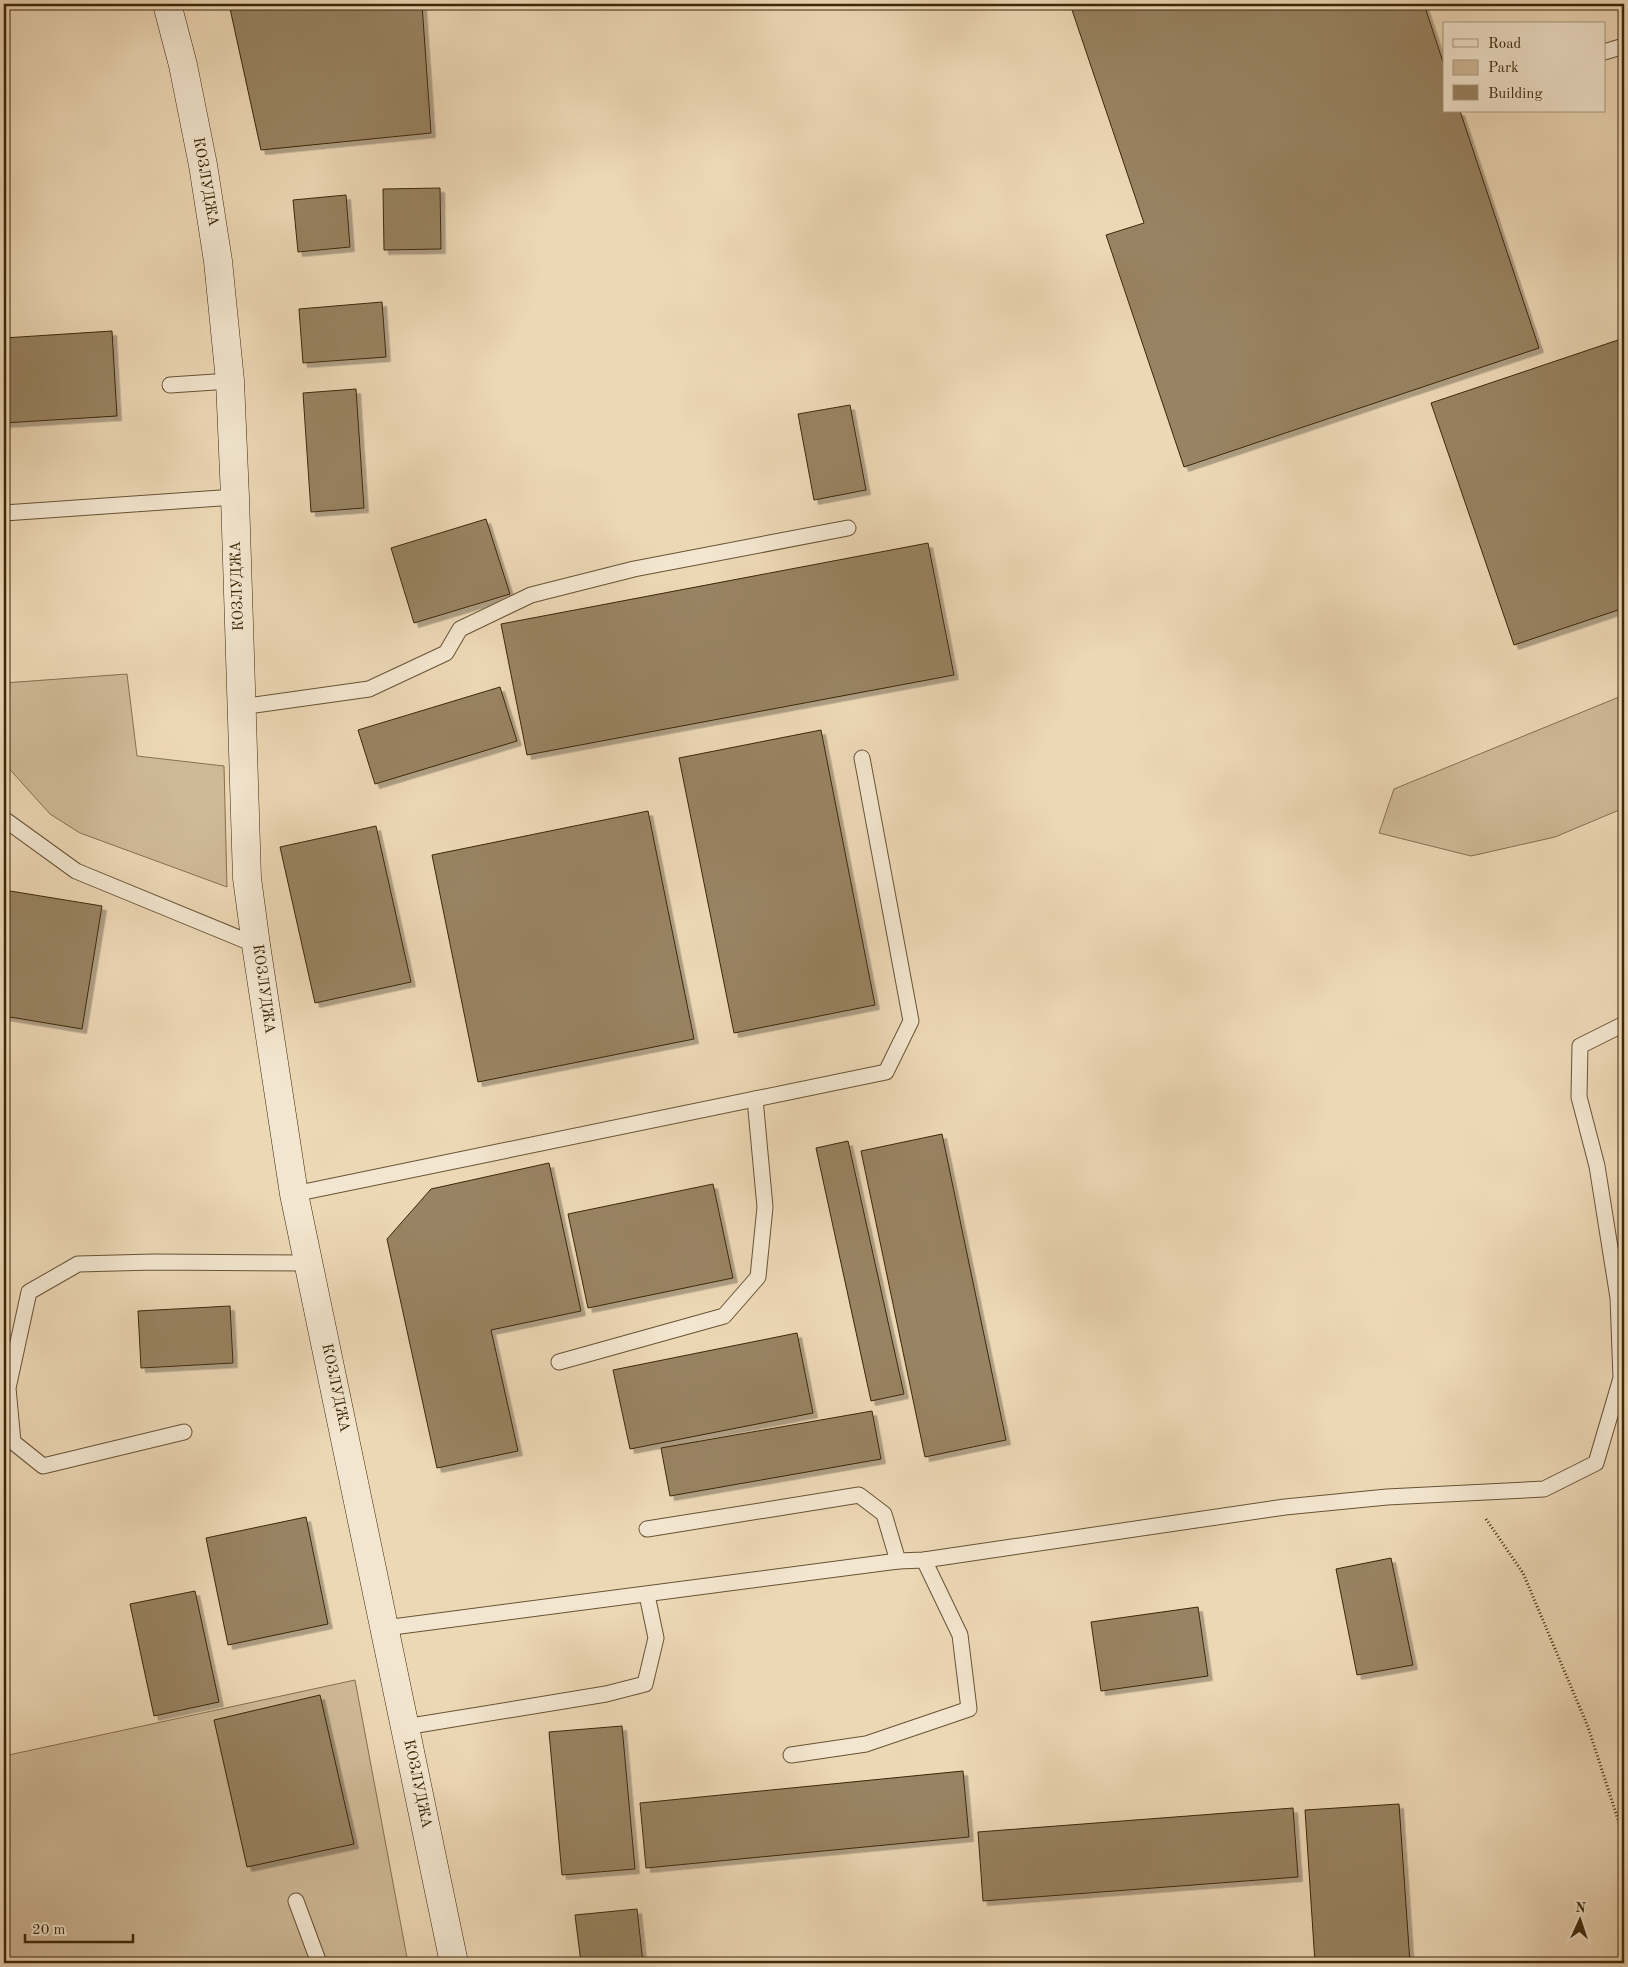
<svg xmlns="http://www.w3.org/2000/svg" width="1628" height="1967" viewBox="0 0 1628 1967" font-family="'Old Standard TT',serif">
	<style>
		.green { fill: #cfba98; stroke: #867050 }
		.building { fill: #988362; stroke: #3c2708; filter: url(#shadow) }
		.lines { fill: none; stroke-linecap: round; stroke-linejoin: round }
		.service-casing { stroke: #685334; stroke-width: 17 }
		.secondary-casing { stroke: #3c2708; stroke-width: 29 }
		.path { stroke: #3c2708; stroke-width: 3; stroke-dasharray: 1 2.5; stroke-linecap: butt }
		.service { stroke: #f3e6d0; stroke-width: 15 }
		.secondary { stroke: #f3e6d0; stroke-width: 28 }
		.labels { text-anchor: middle; dominant-baseline: central; stroke-width: 4.5; stroke-linejoin: round; paint-order: stroke }
		.street-label { font-size: 15px; fill: #3c2708; stroke: #f3e6d0 }
	</style>
	<defs>
		<filter id="shadow"><feDropShadow dx="4.5" dy="4.5" stdDeviation="0" flood-color="#0004"/></filter>
	</defs>
	<rect width="100%" height="100%" fill="#edd8b6"/>
	<filter id="stains"><feTurbulence type="fractalNoise" baseFrequency=".004" numOctaves="4"/><feColorMatrix values="0 0 0 0 .2 0 0 0 0 .09 0 0 0 0 .02 0 0 0 .5 -.17"/></filter>
	<radialGradient id="worn" r=".72"><stop offset=".6" stop-color="#630" stop-opacity="0"/><stop offset="1" stop-color="#630" stop-opacity=".3"/></radialGradient>
	<g class="green">
		<polygon points="127,674 137,756 224,766 227,887 80,833 50,814 4,763 4,683"/>
		<polygon points="1624,695 1624,808 1555,837 1471,856 1379,833 1394,789"/>
		<polygon points="355,1680 408,1963 7,1963 4,1949 4,1756"/>
	</g>
	<g class="building">
		<polygon points="229,4 422,4 431,133 261,150"/>
		<polygon points="1070,4 1424,4 1444,65 1444,111 1460,111 1539,348 1184,467 1106,235 1144,223"/>
		<polygon points="440,188 441,249 384,250 383,189"/>
		<polygon points="346,195 350,247 298,252 293,200"/>
		<polygon points="382,302 386,357 303,363 299,309"/>
		<polygon points="112,331 117,416 4,423 4,338"/>
		<polygon points="1624,338 1624,608 1514,645 1431,403"/>
		<polygon points="356,389 364,508 311,512 303,393"/>
		<polygon points="850,405 866,490 814,500 798,414"/>
		<polygon points="486,519 510,594 414,623 391,548"/>
		<polygon points="928,543 954,675 527,755 501,624"/>
		<polygon points="500,687 517,741 375,784 358,730"/>
		<polygon points="821,730 875,1005 734,1033 679,758"/>
		<polygon points="648,811 694,1039 478,1082 432,855"/>
		<polygon points="376,826 411,982 315,1003 280,847"/>
		<polygon points="4,890 102,906 82,1029 4,1016"/>
		<polygon points="942,1134 1006,1440 925,1457 861,1151"/>
		<polygon points="848,1141 904,1394 871,1401 816,1148"/>
		<polygon points="549,1163 581,1311 491,1330 518,1451 437,1468 387,1239 431,1189"/>
		<polygon points="713,1184 733,1278 588,1308 568,1214"/>
		<polygon points="230,1306 233,1363 141,1368 138,1311"/>
		<polygon points="797,1333 813,1413 630,1449 613,1370"/>
		<polygon points="872,1411 881,1459 670,1496 661,1448"/>
		<polygon points="306,1517 328,1624 228,1645 206,1538"/>
		<polygon points="1391,1558 1413,1665 1357,1675 1336,1569"/>
		<polygon points="195,1591 219,1702 154,1716 130,1604"/>
		<polygon points="1198,1607 1208,1676 1101,1691 1091,1622"/>
		<polygon points="320,1695 354,1844 247,1867 214,1720"/>
		<polygon points="622,1726 635,1869 562,1875 549,1732"/>
		<polygon points="963,1771 969,1837 646,1868 640,1803"/>
		<polygon points="1399,1804 1410,1963 1315,1963 1305,1810"/>
		<polygon points="1293,1808 1298,1877 983,1901 978,1832"/>
		<polygon points="637,1909 643,1963 581,1963 575,1915"/>
	</g>
	<g class="lines">
		<g class="service-casing">
			<g id="service">
				<polyline points="1604,52 1624,46"/>
				<polyline points="170,385 230,381"/>
				<polyline points="4,513 235,497"/>
				<polyline points="241,707 369,689 446,653 460,629 531,595 634,569 848,528"/>
				<polyline points="4,819 76,871 256,945"/>
				<polyline points="294,1194 886,1072 911,1021 862,758"/>
				<polyline points="559,1362 724,1316 758,1277 765,1207 755,1099"/>
				<polyline points="184,1432 43,1466 13,1442 8,1388 29,1292 78,1264 154,1262 309,1263"/>
				<polyline points="647,1529 859,1495 884,1514 898,1561"/>
				<polyline points="385,1628 898,1561 924,1560 1285,1507 1387,1497 1544,1489 1596,1463 1621,1378 1618,1298 1597,1166 1579,1097 1580,1046 1624,1024"/>
				<polyline points="405,1727 606,1694 645,1684 656,1638 647,1595"/>
				<polyline points="791,1755 866,1744 969,1709 960,1635 924,1560"/>
				<polyline points="296,1901 319,1963"/>
			</g>
		</g>
		<g class="secondary-casing">
			<polyline id="secondary" points="167,4 183,65 203,165 218,261 230,381 235,497 247,878 256,945 294,1194 454,1963"/>
		</g>
		<polyline class="path" points="1486,1519 1523,1573 1588,1727 1624,1838"/>
		<use href="#service" class="service"/>
		<use href="#secondary" class="secondary"/>
	</g>
	<g class="labels">
		<g class="street-label">
			<text transform="translate(205 182) rotate(80)">КОЗЛУДЖА</text>
			<text transform="translate(238 586) rotate(-92)">КОЗЛУДЖА</text>
			<text transform="translate(263 989) rotate(82)">КОЗЛУДЖА</text>
			<text transform="translate(335 1388) rotate(78)">КОЗЛУДЖА</text>
			<text transform="translate(417 1784) rotate(78)">КОЗЛУДЖА</text>
		</g>
	</g>
	<rect width="1628" height="1967" fill="none" stroke="#edd8b6" stroke-width="20"/>
	<rect x="5" y="5" width="1618" height="1957" fill="none" stroke="#3c2708" stroke-width="2.5"/>
	<rect x="10" y="10" width="1608" height="1947" fill="none" stroke="#3c2708"/>
	<rect x="1443" y="22" width="162" height="90" fill="#f3e6d0" stroke="#aa9a80"/>
	<rect x="1453" y="39" width="25" height="8" fill="#f3e6d0" stroke="#aa9a80"/>
	<text x="1488" y="48" font-size="15" fill="#3c2708">Road</text>
	<rect x="1453" y="60" width="25" height="15" fill="#cfba98" stroke="#aa9a80"/>
	<text x="1488" y="72" font-size="15" fill="#3c2708">Park</text>
	<rect x="1453" y="85" width="25" height="15" fill="#988362" stroke="#aa9a80"/>
	<text x="1488" y="98" font-size="15" fill="#3c2708">Building</text>
	<g transform="translate(1580 1920) rotate(3)" stroke="#f3e6d0" stroke-width="4" paint-order="stroke">
	<path d="M0-4L9 19L0 12L-9 19Z" fill="#3c2708"/>
	<text y="-8" font-size="14" font-weight="bold" text-anchor="middle" fill="#3c2708">N</text>
	</g>
	<path d="M25 1934v8h108v-8" fill="none" stroke="#3c2708" stroke-width="2.5"/>
	<text x="32" y="1934" font-size="15" fill="#3c2708" stroke="#f3e6d0" stroke-width="4" paint-order="stroke">20 m</text>
	<rect width="100%" height="100%" filter="url(#stains)"/>
	<rect width="100%" height="100%" fill="url(#worn)"/>
</svg>
